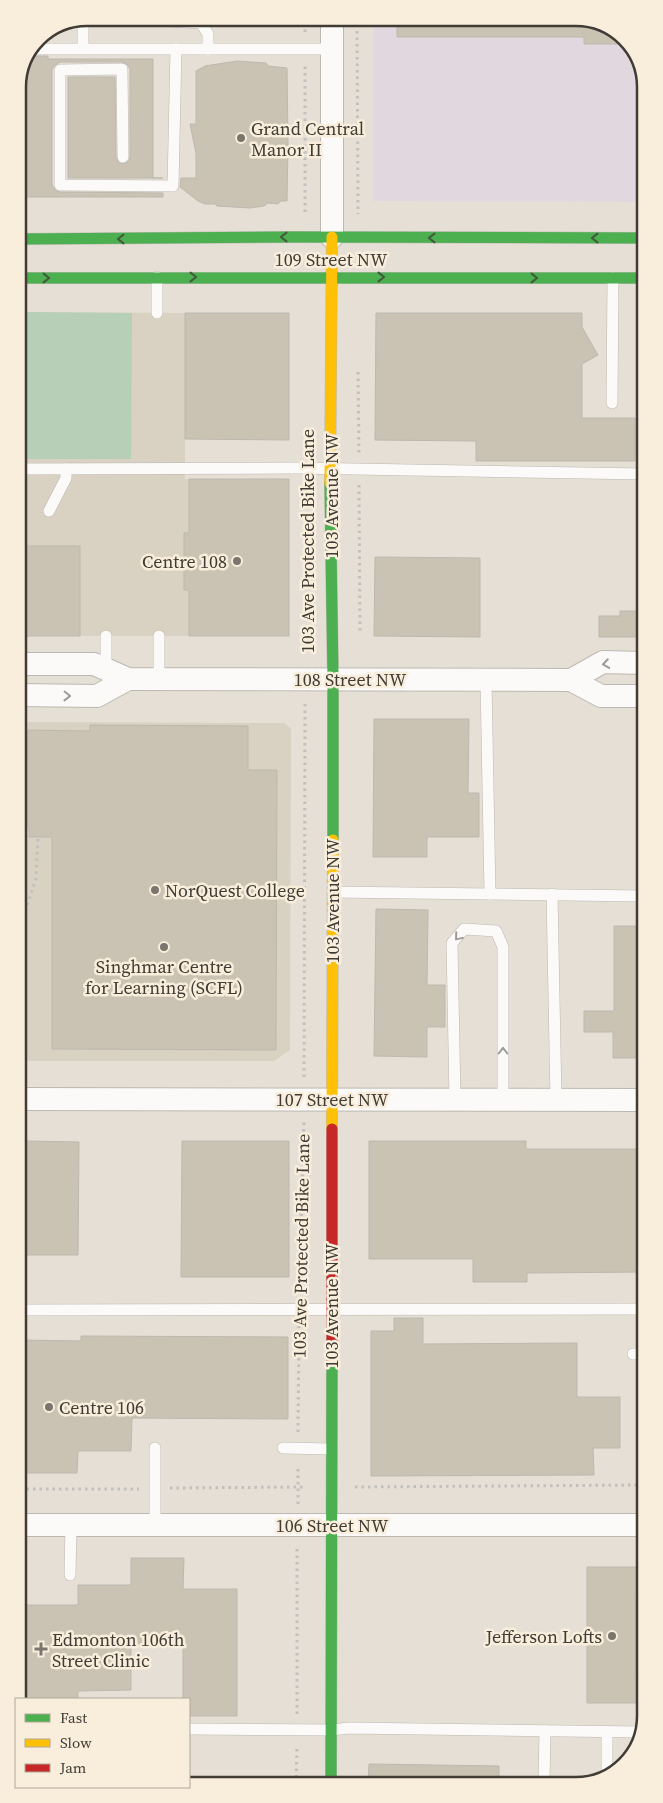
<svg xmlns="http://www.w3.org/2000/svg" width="663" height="1803" viewBox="0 0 663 1803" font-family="'Source Serif 4',serif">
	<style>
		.commercial { fill: #e1d8df }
		.education { fill: #d9d1c2 }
		.green { fill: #b7ceb7 }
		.building { fill: #cac2b3; stroke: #bdb8b0 }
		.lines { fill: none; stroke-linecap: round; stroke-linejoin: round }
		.lane-casing { stroke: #bdb8b1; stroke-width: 12 }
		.street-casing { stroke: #bdb8b1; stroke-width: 24 }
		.fast-casing { stroke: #bdb8b1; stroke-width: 12 }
		.slow-casing { stroke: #bdb8b1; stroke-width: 12 }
		.jam-casing { stroke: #bdb8b1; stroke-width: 12 }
		.path { stroke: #c2c0bd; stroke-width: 3; stroke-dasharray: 2.5 4; stroke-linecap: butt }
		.lane { stroke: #fbfaf9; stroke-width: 11 }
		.street { stroke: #fbfaf9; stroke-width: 22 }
		.fast { stroke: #4caf50; stroke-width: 11 }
		.slow { stroke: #ffc107; stroke-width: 11 }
		.jam { stroke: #c62828; stroke-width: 11 }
		.oneway { stroke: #43593c }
		.oneway2 { stroke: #9e9b97 }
		.poi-dot { fill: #7a756d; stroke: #f9eedc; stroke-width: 2 }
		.labels { text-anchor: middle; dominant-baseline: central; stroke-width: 5; stroke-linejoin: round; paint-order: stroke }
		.poi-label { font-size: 18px; fill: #403c35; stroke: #f9eedc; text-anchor: start }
		.street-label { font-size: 18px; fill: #403c35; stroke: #f9eedc }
		.rim { fill: none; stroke: #403c35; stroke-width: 2.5 }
	</style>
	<rect width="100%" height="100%" fill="#e5dfd5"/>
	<polygon class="commercial" points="374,18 581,18 618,32 643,69 643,202 373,201"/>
	<g class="education">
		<polygon points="18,312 185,313 185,479 289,479 289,636 18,636"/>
		<polygon points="19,722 285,723 291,729 290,1050 274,1061 19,1061"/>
	</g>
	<polygon class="green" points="26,312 132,313 131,459 27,459"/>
	<g class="building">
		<polygon points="397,18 581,18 618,32 626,44 584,44 584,37 397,37"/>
		<polygon points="30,56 48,56 48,59 153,59 153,178 163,178 68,178 68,77 115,77 116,157 119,163 124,164 129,161 130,157 130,69 128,65 122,62 60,62 54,66 52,70 52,185 56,191 60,192 163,193 163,197 18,197 18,83"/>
		<polygon points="237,61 266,63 268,66 287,68 288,143 287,201 281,201 278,204 268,203 264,206 250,208 217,206 215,204 205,204 198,201 180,187 181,178 196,178 196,153 190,124 196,124 196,71 205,66"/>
		<polygon points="185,313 289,313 289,440 185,439"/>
		<polygon points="376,313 582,313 582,327 598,355 582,364 582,418 635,418 635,461 476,461 476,441 375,440"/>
		<polygon points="189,479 289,479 289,636 189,636 189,590 184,590 184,533 189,533"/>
		<rect x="18" y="546" width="62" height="90"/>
		<polygon points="375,557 480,558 480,637 374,636"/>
		<polygon points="620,611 644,611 644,637 599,637 599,616 620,616"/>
		<polygon points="374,719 469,719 468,793 479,793 479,837 427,837 427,857 373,857"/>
		<polygon points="90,725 248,726 248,770 277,770 276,1050 52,1049 52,837 29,837 29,826 19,826 19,763 27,763 27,730 90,731"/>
		<polygon points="376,909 428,910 427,985 445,985 445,1027 427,1027 427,1057 374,1056"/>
		<polygon points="614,926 644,926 645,1058 613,1058 613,1032 584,1032 584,1011 614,1011"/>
		<polygon points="25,1141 79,1142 78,1255 19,1255 19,1174 25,1174"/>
		<polygon points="182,1141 289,1141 289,1277 181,1277"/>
		<polygon points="369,1141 526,1141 526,1149 645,1149 645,1272 527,1273 527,1282 473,1282 473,1259 369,1259"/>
		<polygon points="394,1318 423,1318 423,1344 577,1343 577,1397 620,1397 620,1448 593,1448 594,1475 371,1476 371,1331 394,1331"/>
		<polygon points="81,1336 288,1337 288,1419 132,1418 131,1451 78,1451 77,1473 20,1473 19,1340 81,1341"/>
		<polygon points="131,1558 184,1558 183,1589 237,1589 237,1716 189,1716 189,1699 183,1699 183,1644 131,1644 131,1690 78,1691 78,1699 20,1699 20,1605 78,1605 78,1585 131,1585"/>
		<polygon points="587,1567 645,1567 645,1597 636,1597 636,1675 645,1675 645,1703 587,1703"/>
		<polygon points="369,1764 499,1766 499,1783 368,1784"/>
	</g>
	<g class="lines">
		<g class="lane-casing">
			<g id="lane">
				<polyline points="132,21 168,21 201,23 208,34 208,49"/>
				<polyline points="83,48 83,19"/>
				<polyline points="33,49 332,49"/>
				<polyline points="123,157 122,69 60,70 60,185 173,186 176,49"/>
				<polyline points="157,277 157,313"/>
				<polyline points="612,403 613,278"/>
				<polyline points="18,469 298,468 644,474"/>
				<polyline points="49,511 66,478 66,469"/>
				<polyline points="106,669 106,636"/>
				<polyline points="159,679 159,636"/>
				<polyline points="486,680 490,894"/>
				<polyline points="332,892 644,896"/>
				<polyline points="552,894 556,1100"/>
				<polyline points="455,1099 452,943 464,929 496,931 503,947 503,1100"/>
				<polyline points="19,1310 645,1309"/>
				<polyline points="633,1354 645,1354"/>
				<polyline points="283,1448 331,1449"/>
				<polyline points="155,1525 155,1448"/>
				<polyline points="70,1575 71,1525"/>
				<polyline points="189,1729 331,1730 349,1728 640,1732"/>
				<polyline points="607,1775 607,1732"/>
				<polyline points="544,1783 545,1731"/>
			</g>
		</g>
		<g class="street-casing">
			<g id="street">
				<polyline points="332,18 332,237"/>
				<polyline points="18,664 94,664 128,679 571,680 601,696 644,696"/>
				<polyline points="571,680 603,662 644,663"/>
				<polyline points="18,695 97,696 128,679"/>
				<polyline points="19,1099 645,1100"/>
				<polyline points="20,1525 645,1525"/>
			</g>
		</g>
		<g class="fast-casing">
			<g id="fast">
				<polyline points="18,239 293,237 643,238"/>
				<polyline points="18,278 643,278"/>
				<polyline points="330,483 333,679 333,840"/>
				<polyline points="331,1784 332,1361"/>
			</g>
		</g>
		<g class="slow-casing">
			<g id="slow">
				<polyline points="330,483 332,237"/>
				<polyline points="332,1129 333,840"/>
			</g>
		</g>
		<g class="jam-casing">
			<polyline id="jam" points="332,1361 332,1129"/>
		</g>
		<g class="path">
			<polyline points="357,18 358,214"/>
			<polyline points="305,32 305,18"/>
			<polyline points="305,212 305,66"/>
			<polyline points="358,372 359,454"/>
			<polyline points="359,485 360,634"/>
			<polyline points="19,907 28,902"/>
			<polyline points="19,943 23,918 36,878 38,837"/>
			<polyline points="19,973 19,1065"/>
			<polyline points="304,1077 305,701"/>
			<polyline points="299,1294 304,1121"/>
			<polyline points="298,1432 299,1326"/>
			<polyline points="355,1487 645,1485"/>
			<polyline points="170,1488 306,1487"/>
			<polyline points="20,1489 139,1489"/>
			<polyline points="298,1504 298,1466"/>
			<polyline points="297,1714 297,1548"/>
			<polyline points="296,1784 297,1746"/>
		</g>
		<use href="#lane" class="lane"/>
		<use href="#street" class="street"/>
		<use href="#fast" class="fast"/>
		<use href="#slow" class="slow"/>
		<use href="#jam" class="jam"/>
	</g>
	<defs><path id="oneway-chevron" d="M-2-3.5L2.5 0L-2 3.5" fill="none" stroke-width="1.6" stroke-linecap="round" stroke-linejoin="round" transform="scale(1.25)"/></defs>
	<g class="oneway">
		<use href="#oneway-chevron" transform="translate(284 237) rotate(180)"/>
		<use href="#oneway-chevron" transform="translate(432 238) rotate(-180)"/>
		<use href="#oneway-chevron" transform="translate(595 238) rotate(-180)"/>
		<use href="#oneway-chevron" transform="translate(121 239) rotate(180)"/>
		<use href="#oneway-chevron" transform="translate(193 277)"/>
		<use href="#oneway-chevron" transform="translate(381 277)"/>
		<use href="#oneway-chevron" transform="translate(46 278)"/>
		<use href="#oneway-chevron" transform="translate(534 278)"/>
	</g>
	<g class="oneway2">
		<use href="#oneway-chevron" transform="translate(606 664) rotate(171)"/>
		<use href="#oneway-chevron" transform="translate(67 696) rotate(1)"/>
		<use href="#oneway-chevron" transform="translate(458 937) rotate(130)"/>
		<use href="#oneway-chevron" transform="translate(503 1051) rotate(-90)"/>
	</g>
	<g class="poi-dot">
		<circle cx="241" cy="138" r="5"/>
		<circle cx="237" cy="561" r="5"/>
		<circle cx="155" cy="890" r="5"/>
		<circle cx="164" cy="947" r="5"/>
		<circle cx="49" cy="1407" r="5"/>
		<circle cx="612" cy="1636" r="5"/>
		<path d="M38.5 1641.5h5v5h5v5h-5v5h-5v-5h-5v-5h5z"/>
	</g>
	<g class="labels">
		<g class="poi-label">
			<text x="251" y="128">Grand Central<tspan x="251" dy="21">Manor II</tspan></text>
			<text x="227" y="561" text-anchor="end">Centre 108</text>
			<text x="165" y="890">NorQuest College</text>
			<text x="164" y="966" text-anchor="middle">Singhmar Centre<tspan x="164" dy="21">for Learning (SCFL)</tspan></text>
			<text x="59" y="1407">Centre 106</text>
			<text x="602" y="1636" text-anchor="end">Jefferson Lofts</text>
			<text x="52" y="1639">Edmonton 106th<tspan x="52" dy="21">Street Clinic</tspan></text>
		</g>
		<g class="street-label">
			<text x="331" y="259">109 Street NW</text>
			<text transform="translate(331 496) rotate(-90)">103 Avenue NW</text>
			<text transform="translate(307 541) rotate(-90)">103 Ave Protected Bike Lane</text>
			<text x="350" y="679">108 Street NW</text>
			<text transform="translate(332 901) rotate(-90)">103 Avenue NW</text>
			<text x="332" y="1099">107 Street NW</text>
			<text transform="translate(301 1246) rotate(-89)">103 Ave Protected Bike Lane</text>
			<text transform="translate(331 1306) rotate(-90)">103 Avenue NW</text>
			<text x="332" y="1525">106 Street NW</text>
		</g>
	</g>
	<path d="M0 0H663V1803H0ZM87 26H576A61 61 0 0 1 637 87V1716A61 61 0 0 1 576 1777H87A61 61 0 0 1 26 1716V87A61 61 0 0 1 87 26Z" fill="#f9eedc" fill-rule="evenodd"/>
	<path class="rim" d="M87 26H576A61 61 0 0 1 637 87V1716A61 61 0 0 1 576 1777H87A61 61 0 0 1 26 1716V87A61 61 0 0 1 87 26Z"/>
	<rect x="15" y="1698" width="175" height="90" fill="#f9eedc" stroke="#afa799"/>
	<rect x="25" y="1714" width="25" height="8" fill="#4caf50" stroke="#afa799"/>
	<text x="60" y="1723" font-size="15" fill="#403c35">Fast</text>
	<rect x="25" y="1739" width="25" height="8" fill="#ffc107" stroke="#afa799"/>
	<text x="60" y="1748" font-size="15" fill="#403c35">Slow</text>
	<rect x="25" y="1764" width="25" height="8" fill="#c62828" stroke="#afa799"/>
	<text x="60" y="1773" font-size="15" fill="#403c35">Jam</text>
</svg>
